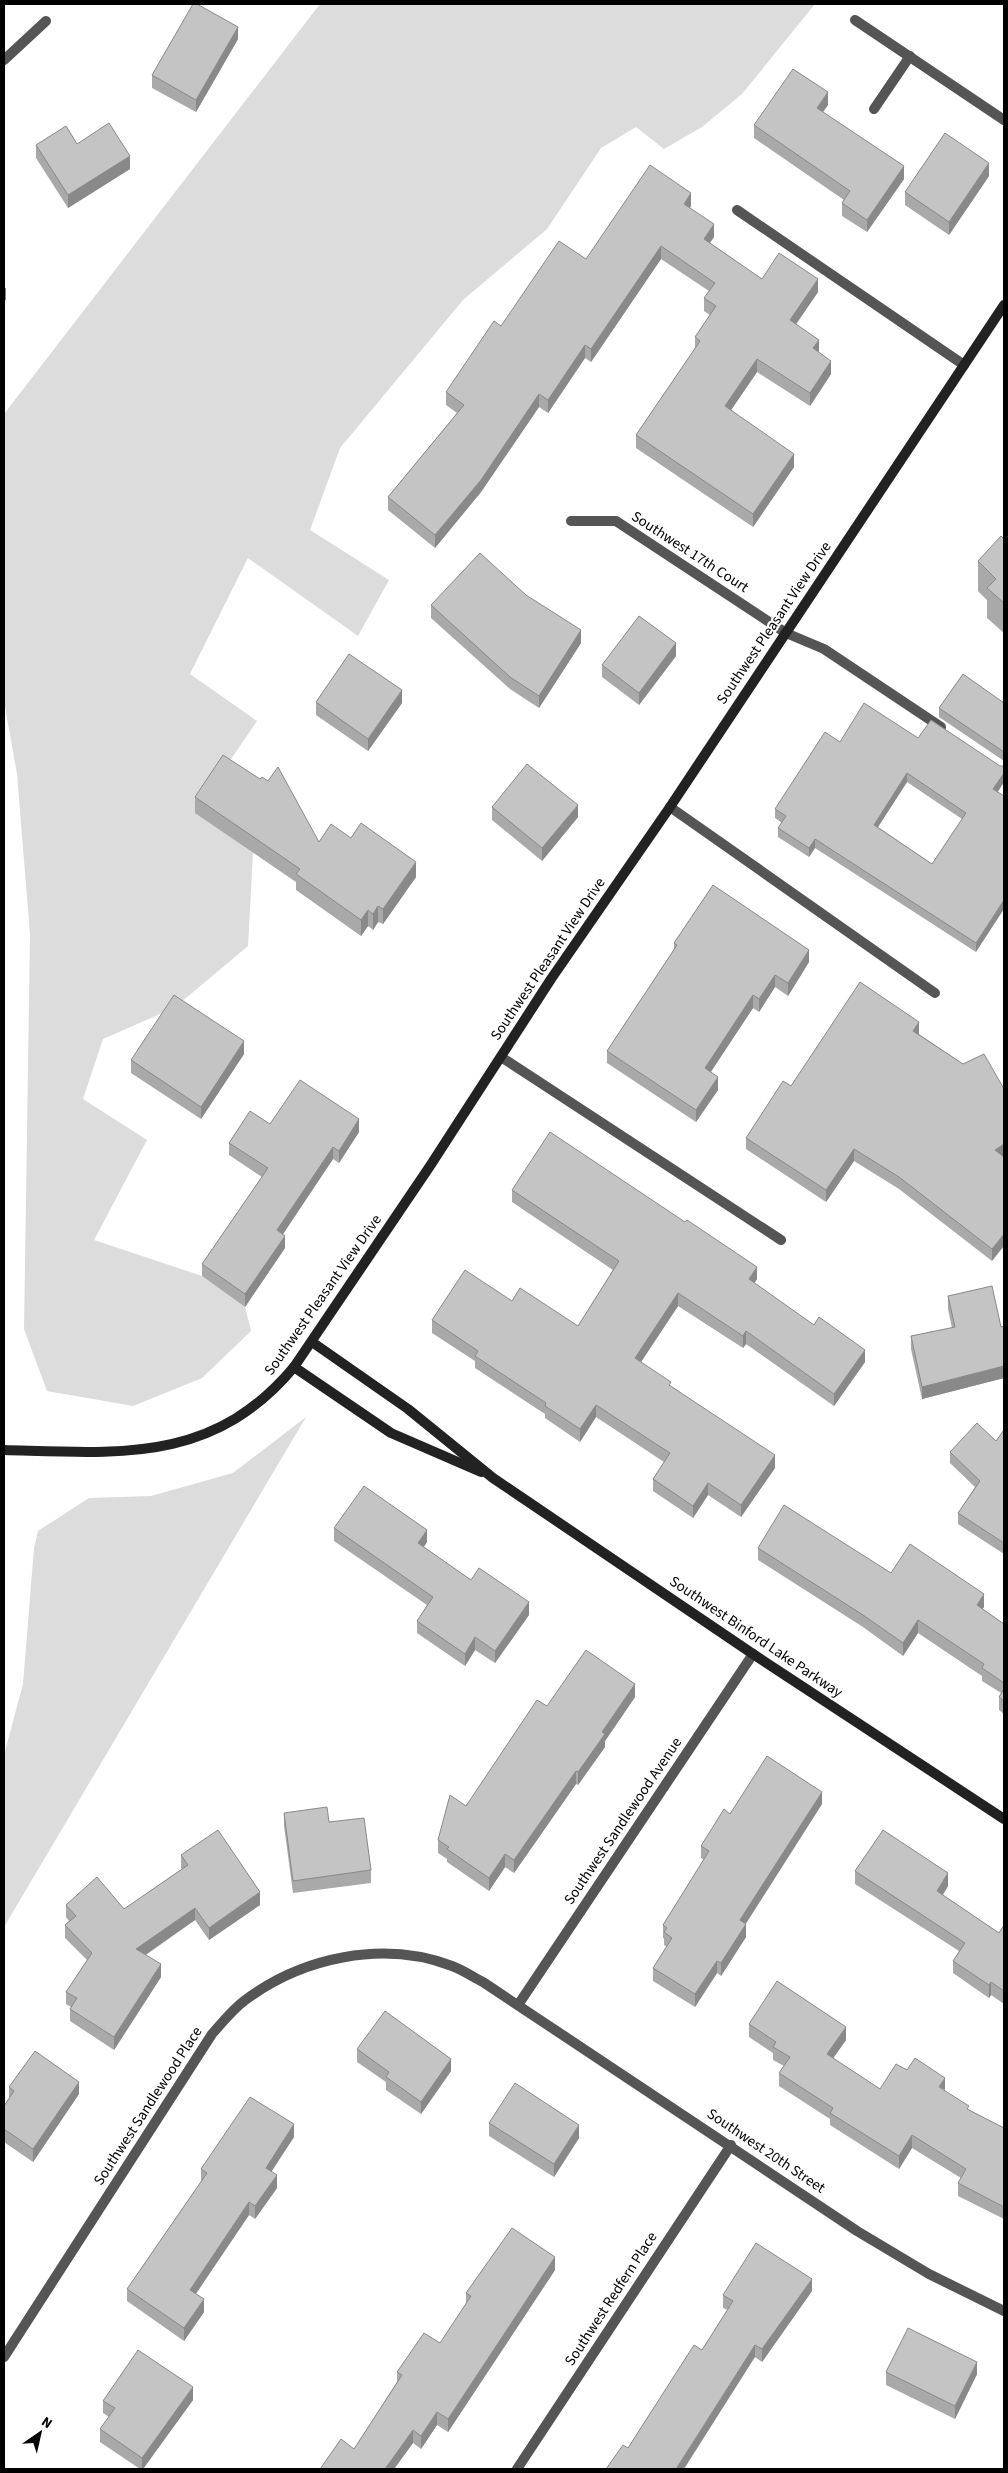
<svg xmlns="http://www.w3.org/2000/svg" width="1008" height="2473" viewBox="0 0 1008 2473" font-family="'Source Sans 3',sans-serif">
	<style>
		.green { fill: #dcdcdc }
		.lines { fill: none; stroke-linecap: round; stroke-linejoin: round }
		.lane { stroke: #555; stroke-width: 10 }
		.street { stroke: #555; stroke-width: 10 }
		.secondary { stroke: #222; stroke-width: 10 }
		.wall { fill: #a9a9a9; fill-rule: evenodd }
		.shaded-wall { fill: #898989 }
		.building { fill: #c4c4c4; stroke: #898989; fill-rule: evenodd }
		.labels { text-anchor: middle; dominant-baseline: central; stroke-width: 4.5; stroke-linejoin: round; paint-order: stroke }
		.street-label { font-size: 15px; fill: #000; stroke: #fff }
	</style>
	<rect width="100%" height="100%" fill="#fff"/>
	<g class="green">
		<polygon points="320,4 815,4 742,94 702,127 664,149 636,127 601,148 547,229 463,300 340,448 310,530 389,580 358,636 248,558 190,674 257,721 195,812 253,853 248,946 174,1008 103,1039 83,1099 147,1140 94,1240 202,1276 245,1307 251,1331 202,1378 133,1406 47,1391 24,1329 30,934 17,774 4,701 4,414"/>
		<polygon points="306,1417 4,1927 4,1755 23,1684 34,1548 38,1531 89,1498 151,1496 233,1473"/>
	</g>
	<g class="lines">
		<g class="lane">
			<polyline points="874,109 910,56"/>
			<polyline points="737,210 964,365"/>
			<polyline points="786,633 824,649 941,727"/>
			<polyline points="670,807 935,993"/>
			<polyline points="501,1057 781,1240"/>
		</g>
		<g class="street">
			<polyline points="855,20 1004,120"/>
			<polyline points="4,60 46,21"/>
			<polyline points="571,521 616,521 786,633"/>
			<polyline points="518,2005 753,1654"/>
			<path d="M4 2357 212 2034C222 2023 232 2010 244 2001 302 1957 383 1940 452 1966 463 1970 473 1977 483 1982L857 2231 929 2274 1004 2311"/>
			<polyline points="517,2469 731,2145"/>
		</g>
		<g class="secondary">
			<polyline points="312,1342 408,1409 493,1478 753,1654 1004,1819"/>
			<polyline points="294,1367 391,1433 481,1472"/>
			<path d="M4 1450C119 1453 213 1464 294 1367L430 1166 551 979 670 807 1004 305"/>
		</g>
	</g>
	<g class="wall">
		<polygon points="238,39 196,112 152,88 152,75"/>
		<polygon points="828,105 823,112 904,179 867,232 842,216 842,203 844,200 754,138 754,125"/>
		<polygon points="77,144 130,169 68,208 36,158 36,145"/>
		<polygon points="989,176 949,235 905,205 905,192"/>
		<polygon points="691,206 690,208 714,237 710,243 762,279 818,292 796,324 819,353 831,374 810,406 757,372 731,410 794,467 753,527 636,448 636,435 695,349 695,337 710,315 704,311 704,298 709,291 661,259 591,362 585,358 548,413 539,407 481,492 435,548 388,510 388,497 457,413 446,405 446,392 501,326 586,259"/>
		<polygon points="1004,539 1004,633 987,618 987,600 978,591 978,561"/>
		<polygon points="526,595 581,643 539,708 510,689 431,618 431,605"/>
		<polygon points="676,656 639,705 602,677 602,665"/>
		<polygon points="316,702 402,703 368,751 316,715"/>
		<polygon points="1004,703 1004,761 939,717 939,708"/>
		<path d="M918 738 1000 766H1004V782L998 792 976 952 815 848 809 857 778 837V828L782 823 775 818V809L840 742ZM907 782 962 819 932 864 878 827Z"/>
		<polygon points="260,779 319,842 351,838 416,877 383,924 378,922 373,930 368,926 361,936 296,890 296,882 195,813 195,797"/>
		<polygon points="492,807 578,817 542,861 492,820"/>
		<polygon points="674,943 809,962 788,996 775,987 759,1012 753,1008 710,1072 718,1090 696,1122 607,1063 607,1051 674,950"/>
		<polygon points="919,1033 919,1034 963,1064 1004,1089 1004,1156 1003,1156 992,1261 899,1189 854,1161 826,1202 746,1149 746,1138 791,1086"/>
		<polygon points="244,1054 201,1119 131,1073 131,1060"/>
		<polygon points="270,1124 359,1132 339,1163 333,1159 283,1234 285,1248 245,1307 202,1276 202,1264 262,1177 229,1155 229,1143"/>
		<polygon points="512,1190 757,1279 754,1283 865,1362 834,1406 746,1344 743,1348 678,1306 641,1362 775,1468 741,1517 708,1495 693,1518 653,1491 653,1479 664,1462 596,1417 580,1442 545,1418 545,1414 475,1368 475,1361 432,1333 432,1320 512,1301 578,1326 613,1270 512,1202"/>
		<polygon points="948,1296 1001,1327 1004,1326 1004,1378 922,1399 911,1349 911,1336 952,1328 948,1309"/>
		<polygon points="1004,1430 1004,1554 958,1524 958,1513 975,1487 950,1463 950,1452 996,1441"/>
		<polygon points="334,1528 427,1542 424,1547 471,1580 529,1615 495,1663 475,1650 465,1666 417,1633 417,1621 427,1605 334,1541"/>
		<polygon points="758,1548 891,1573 984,1607 982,1609 1004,1624 1004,1714 999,1710 999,1697 1001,1693 982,1681 982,1676 918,1633 903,1656 863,1627 758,1560"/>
		<polygon points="635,1697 605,1741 605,1747 578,1785 576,1784 514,1873 505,1867 489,1891 447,1862 447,1859 438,1853 438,1840 547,1706"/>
		<polygon points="822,1804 745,1924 746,1937 721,1976 717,1973 695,2007 653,1981 653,1968 667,1947 664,1945 664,1938 663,1938 663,1925 704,1860 701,1858 701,1846 730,1814"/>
		<polygon points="284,1813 329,1822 371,1870 371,1883 293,1893 284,1826"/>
		<polygon points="181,1855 260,1905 209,1940 195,1920 146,1955 161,1977 114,2050 70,2021 70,2009 71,2007 66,2004 66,1992 87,1960 65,1938 65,1925 69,1921 66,1917 66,1905 124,1909 182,1869 181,1868"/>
		<polygon points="855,1871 948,1886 943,1895 999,1933 1004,1925 1004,2004 991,1995 989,1998 953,1973 953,1961 959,1951 855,1884"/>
		<polygon points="749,2024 846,2040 833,2058 880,2089 907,2070 945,2091 969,2111 1004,2128 1004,2219 958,2196 958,2183 961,2178 912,2148 899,2169 830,2125 830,2119 779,2086 779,2073 784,2066 773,2060 773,2053 749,2037"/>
		<polygon points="357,2049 451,2071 421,2114 386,2090 386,2082 357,2062"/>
		<polygon points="9,2087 79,2094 33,2162 4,2142 4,2106 9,2098"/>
		<polygon points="489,2123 579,2138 554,2177 489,2136"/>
		<polygon points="294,2137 271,2171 277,2188 255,2219 249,2215 196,2294 204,2312 184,2341 127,2301 127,2289 201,2182 201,2169"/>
		<polygon points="555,2270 448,2432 437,2425 421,2449 413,2443 394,2469 320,2469 354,2449 397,2382 397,2372 440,2343 466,2304 466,2293"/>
		<polygon points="812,2291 762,2362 755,2357 628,2448 702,2350 728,2310 723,2308 723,2295"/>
		<polygon points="886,2372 977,2374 955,2419 886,2385"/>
		<polygon points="193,2400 143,2469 140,2469 100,2442 100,2429 109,2417 103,2413 103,2401"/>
	</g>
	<g class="shaded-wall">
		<polygon points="238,27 238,39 196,112 196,100"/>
		<polygon points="828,92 828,105 817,120 817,108"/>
		<polygon points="130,156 130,169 68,208 68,195"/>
		<polygon points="989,163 989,176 949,235 949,222"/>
		<polygon points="904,166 904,179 867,232 867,220"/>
		<polygon points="691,193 691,206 684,216 684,204"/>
		<polygon points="714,224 714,237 704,251 704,239"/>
		<polygon points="661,246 661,259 591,362 591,349"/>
		<polygon points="818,279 818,292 790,333 790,320"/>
		<polygon points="4,288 6,288 6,300 4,301"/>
		<polygon points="819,340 819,352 813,348"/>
		<polygon points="585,345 585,358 548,413 548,400"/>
		<polygon points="757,359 757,372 725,419 725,406"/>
		<polygon points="831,361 831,374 810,406 810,393"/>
		<polygon points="539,394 539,407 481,492 435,548 435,535"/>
		<polygon points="794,454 794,467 753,527 753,514"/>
		<polygon points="581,630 581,643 539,708 539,696"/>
		<polygon points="676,643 676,656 639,705 639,693"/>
		<polygon points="402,690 402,703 368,751 368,739"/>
		<polygon points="907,773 907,782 874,833 874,825"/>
		<polygon points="1004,773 1004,782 993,798 993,789"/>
		<polygon points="578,805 578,817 542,861 542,848"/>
		<polygon points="815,839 815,848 809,857 809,848"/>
		<polygon points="416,862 416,877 383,924 383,909"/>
		<polygon points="1004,900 1004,909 976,952 976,943"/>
		<polygon points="378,906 378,922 373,930 373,914"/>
		<polygon points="368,910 368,926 361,936 361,920"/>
		<polygon points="809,950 809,962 788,996 788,983"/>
		<polygon points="775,975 775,987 759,1012 759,999"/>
		<polygon points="753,995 753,1008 705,1081 705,1068"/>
		<polygon points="919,1022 919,1033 913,1043 913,1031"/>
		<polygon points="244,1041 244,1054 201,1119 201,1107"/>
		<polygon points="718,1077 718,1090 696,1122 696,1110"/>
		<polygon points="359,1119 359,1132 339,1163 339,1151"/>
		<polygon points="1004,1144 1004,1156 995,1161 995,1150"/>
		<polygon points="333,1147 333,1159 277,1243 277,1230"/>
		<polygon points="854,1149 854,1161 826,1202 826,1190"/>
		<polygon points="1004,1234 1004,1246 992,1261 992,1249"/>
		<polygon points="285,1236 285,1248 245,1307 245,1294"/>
		<polygon points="757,1267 757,1279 749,1292 749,1279"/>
		<polygon points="678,1293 678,1306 635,1371 635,1358"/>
		<polygon points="746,1331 746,1344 743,1348 743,1336"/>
		<polygon points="865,1350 865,1362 834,1406 834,1394"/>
		<polygon points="1004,1366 1004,1378 922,1399 922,1387"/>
		<polygon points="596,1405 596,1417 580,1442 580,1429"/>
		<polygon points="775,1455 775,1468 741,1517 741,1505"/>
		<polygon points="708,1483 708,1495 693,1518 693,1506"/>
		<polygon points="427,1530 427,1542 418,1555 418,1543"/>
		<polygon points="984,1594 984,1607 977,1618 977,1605"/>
		<polygon points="529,1602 529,1615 495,1663 495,1651"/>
		<polygon points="918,1620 918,1633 903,1656 903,1643"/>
		<polygon points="475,1637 475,1650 465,1666 465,1654"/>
		<polygon points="635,1684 635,1697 605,1741 605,1747 578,1785 578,1772 602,1732"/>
		<polygon points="576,1771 576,1784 514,1873 514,1860"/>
		<polygon points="822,1792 822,1804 740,1933 740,1920"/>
		<polygon points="505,1854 505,1867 489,1891 489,1878"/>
		<polygon points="948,1873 948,1886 937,1903 937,1891"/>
		<polygon points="260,1892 260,1905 209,1940 209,1928"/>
		<polygon points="195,1908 195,1920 136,1961 136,1949"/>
		<polygon points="746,1924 746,1937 721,1976 721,1963"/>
		<polygon points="717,1961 717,1973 695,2007 695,1994"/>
		<polygon points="161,1964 161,1977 114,2050 114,2037"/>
		<polygon points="991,1982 991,1995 989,1998 989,1985"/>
		<polygon points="846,2027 846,2040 827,2067 827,2054"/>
		<polygon points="451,2059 451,2071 421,2114 421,2102"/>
		<polygon points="945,2078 945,2090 939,2087"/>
		<polygon points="79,2082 79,2094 33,2162 33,2149"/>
		<polygon points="294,2124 294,2137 266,2180 266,2168"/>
		<polygon points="579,2125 579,2138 554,2177 554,2164"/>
		<polygon points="912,2135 912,2148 899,2169 899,2156"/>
		<polygon points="277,2175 277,2188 255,2219 255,2206"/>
		<polygon points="249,2202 249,2215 190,2302 190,2290"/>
		<polygon points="555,2257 555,2270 448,2432 448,2419"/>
		<polygon points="812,2279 812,2291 762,2362 762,2349"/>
		<polygon points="204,2299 204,2312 184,2341 184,2328"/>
		<polygon points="755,2345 755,2357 684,2469 676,2469"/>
		<polygon points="977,2362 977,2374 955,2419 955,2406"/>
		<polygon points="193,2387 193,2400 143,2469 142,2469 142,2458"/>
		<polygon points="437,2412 437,2425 421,2449 421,2436"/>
		<polygon points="413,2430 413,2443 394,2469 385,2469"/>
	</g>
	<g class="building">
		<polygon points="193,4 197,4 238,27 196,100 152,75"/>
		<polygon points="793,69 828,92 817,108 904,166 867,220 842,203 850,191 754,125"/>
		<polygon points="109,123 130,156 68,195 36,145 66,126 77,144"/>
		<polygon points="945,133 989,163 949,222 905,192"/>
		<polygon points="650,165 691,193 684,204 714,224 704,239 762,279 779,253 818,279 790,320 819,340 813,348 831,361 810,393 757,359 725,406 794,454 753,514 636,435 700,341 695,337 716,306 704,298 715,283 661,246 591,349 585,345 548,400 539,394 481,480 435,535 388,497 464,405 446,392 494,321 501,326 559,241 586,259"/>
		<polygon points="1001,536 1004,539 1004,603 987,588 996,579 978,561"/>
		<polygon points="480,553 526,595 581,630 539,696 510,677 431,605"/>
		<polygon points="639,616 676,643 639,693 602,665"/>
		<polygon points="349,654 402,690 368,739 316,702"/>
		<polygon points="963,674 1004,703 1004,752 939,708"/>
		<path d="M864 703 918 738 931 720 1000 766H1004V773L993 789 1004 796V900L976 943 815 839 809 848 778 828 786 816 775 809 825 732 840 742ZM907 773 966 813 932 864 874 825Z"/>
		<polygon points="223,755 260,779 262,777 268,781 278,767 319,842 331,824 351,838 361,823 416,862 383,909 378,906 373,914 368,910 361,920 296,874 300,869 195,797"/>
		<polygon points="527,764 578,805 542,848 492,807"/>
		<polygon points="713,885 809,950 788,983 775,975 759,999 753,995 705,1068 718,1077 696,1110 607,1051 677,945 674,943"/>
		<polygon points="860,982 919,1022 913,1031 963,1064 984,1054 1004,1089 1004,1144 995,1150 1004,1157 1004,1234 992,1249 899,1177 854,1149 826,1190 746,1138 783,1081 791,1086"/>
		<polygon points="174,995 244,1041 201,1107 131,1060"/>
		<polygon points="300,1080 359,1119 339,1151 333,1147 277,1230 285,1236 245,1294 202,1264 268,1168 229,1143 250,1111 270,1124"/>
		<polygon points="550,1132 685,1222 687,1220 757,1267 749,1279 814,1325 819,1317 865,1350 834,1394 746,1331 743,1336 678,1293 635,1358 671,1382 669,1385 775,1455 741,1505 708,1483 693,1506 653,1479 670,1453 596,1405 580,1429 545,1406 546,1403 475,1356 478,1351 432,1320 465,1270 512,1301 520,1288 578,1326 619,1261 512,1190"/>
		<polygon points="992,1286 1001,1327 1004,1326 1004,1366 922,1387 911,1336 955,1327 948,1296"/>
		<polygon points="977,1423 996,1441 1004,1430 1004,1543 958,1513 980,1481 950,1452"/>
		<polygon points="364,1486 427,1530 418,1543 471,1580 479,1568 529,1602 495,1651 475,1637 465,1654 417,1621 433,1597 334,1528"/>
		<polygon points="784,1505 891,1573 910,1544 984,1594 977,1605 1004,1624 1004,1683 982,1668 984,1664 918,1620 903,1643 863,1615 758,1548"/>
		<polygon points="586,1650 635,1684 602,1732 605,1734 578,1772 576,1771 514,1860 505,1854 489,1878 447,1849 449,1847 438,1840 450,1795 466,1806 537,1700 547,1706"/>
		<polygon points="1004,1689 1004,1701 999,1697"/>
		<polygon points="767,1756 822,1792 740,1920 746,1924 721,1963 717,1961 695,1994 653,1968 672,1938 664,1932 667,1928 663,1925 709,1851 701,1846 724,1809 730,1814"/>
		<polygon points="327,1807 329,1822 364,1818 371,1870 293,1881 284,1813"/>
		<polygon points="218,1830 260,1892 209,1928 195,1908 136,1949 161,1964 114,2037 70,2009 77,1998 66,1992 92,1953 65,1925 76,1916 66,1905 97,1877 124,1909 188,1865 181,1855"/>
		<polygon points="883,1830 948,1873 937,1891 999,1933 1004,1925 1004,1991 991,1982 989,1985 953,1961 965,1943 855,1871"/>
		<polygon points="777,1981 846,2027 827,2054 880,2089 896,2064 907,2070 915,2058 945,2078 939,2087 969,2106 967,2109 1004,2128 1004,2207 958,2183 966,2169 912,2135 899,2156 830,2113 833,2108 779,2073 790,2057 773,2047 776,2042 749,2024"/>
		<polygon points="385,2011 451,2059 421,2102 386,2077 389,2072 357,2049"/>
		<polygon points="35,2051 79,2082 33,2149 4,2129 4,2106 14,2091 9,2087"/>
		<polygon points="515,2083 579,2125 554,2164 489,2123"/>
		<polygon points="250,2097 294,2124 266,2168 277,2175 255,2206 249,2202 190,2290 204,2299 184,2328 127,2289 207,2173 201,2169"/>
		<polygon points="512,2228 555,2257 448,2419 437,2412 421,2436 413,2430 385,2469 320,2469 341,2439 354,2449 402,2375 397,2372 424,2333 440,2343 471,2296 466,2293"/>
		<polygon points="756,2243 812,2279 762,2349 755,2345 676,2469 606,2469 623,2445 628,2448 694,2345 702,2350 733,2301 723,2295"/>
		<polygon points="908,2328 977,2362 955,2406 886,2372"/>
		<polygon points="138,2350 193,2387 142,2458 100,2429 115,2408 103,2401"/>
	</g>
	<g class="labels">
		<g class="street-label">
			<text transform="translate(690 552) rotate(33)">Southwest 17th Court</text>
			<text transform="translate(774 623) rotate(-56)">Southwest Pleasant View Drive</text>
			<text transform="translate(548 959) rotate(-56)">Southwest Pleasant View Drive</text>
			<text transform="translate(323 1295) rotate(-55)">Southwest Pleasant View Drive</text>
			<text transform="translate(756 1637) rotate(34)">Southwest Binford Lake Parkway</text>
			<text transform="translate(623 1821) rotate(-56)">Southwest Sandlewood Avenue</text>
			<text transform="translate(148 2106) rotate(-57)">Southwest Sandlewood Place</text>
			<text transform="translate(766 2151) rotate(34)">Southwest 20th Street</text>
			<text transform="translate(611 2299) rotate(-57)">Southwest Redfern Place</text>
		</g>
	</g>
	<rect width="1008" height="2473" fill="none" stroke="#000000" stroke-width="10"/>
	<g transform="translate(40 2433) rotate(34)" stroke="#ffffff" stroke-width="4" paint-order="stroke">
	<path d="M0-4L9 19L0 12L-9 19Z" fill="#000000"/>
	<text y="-8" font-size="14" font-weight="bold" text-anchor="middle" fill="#000000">N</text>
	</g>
</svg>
